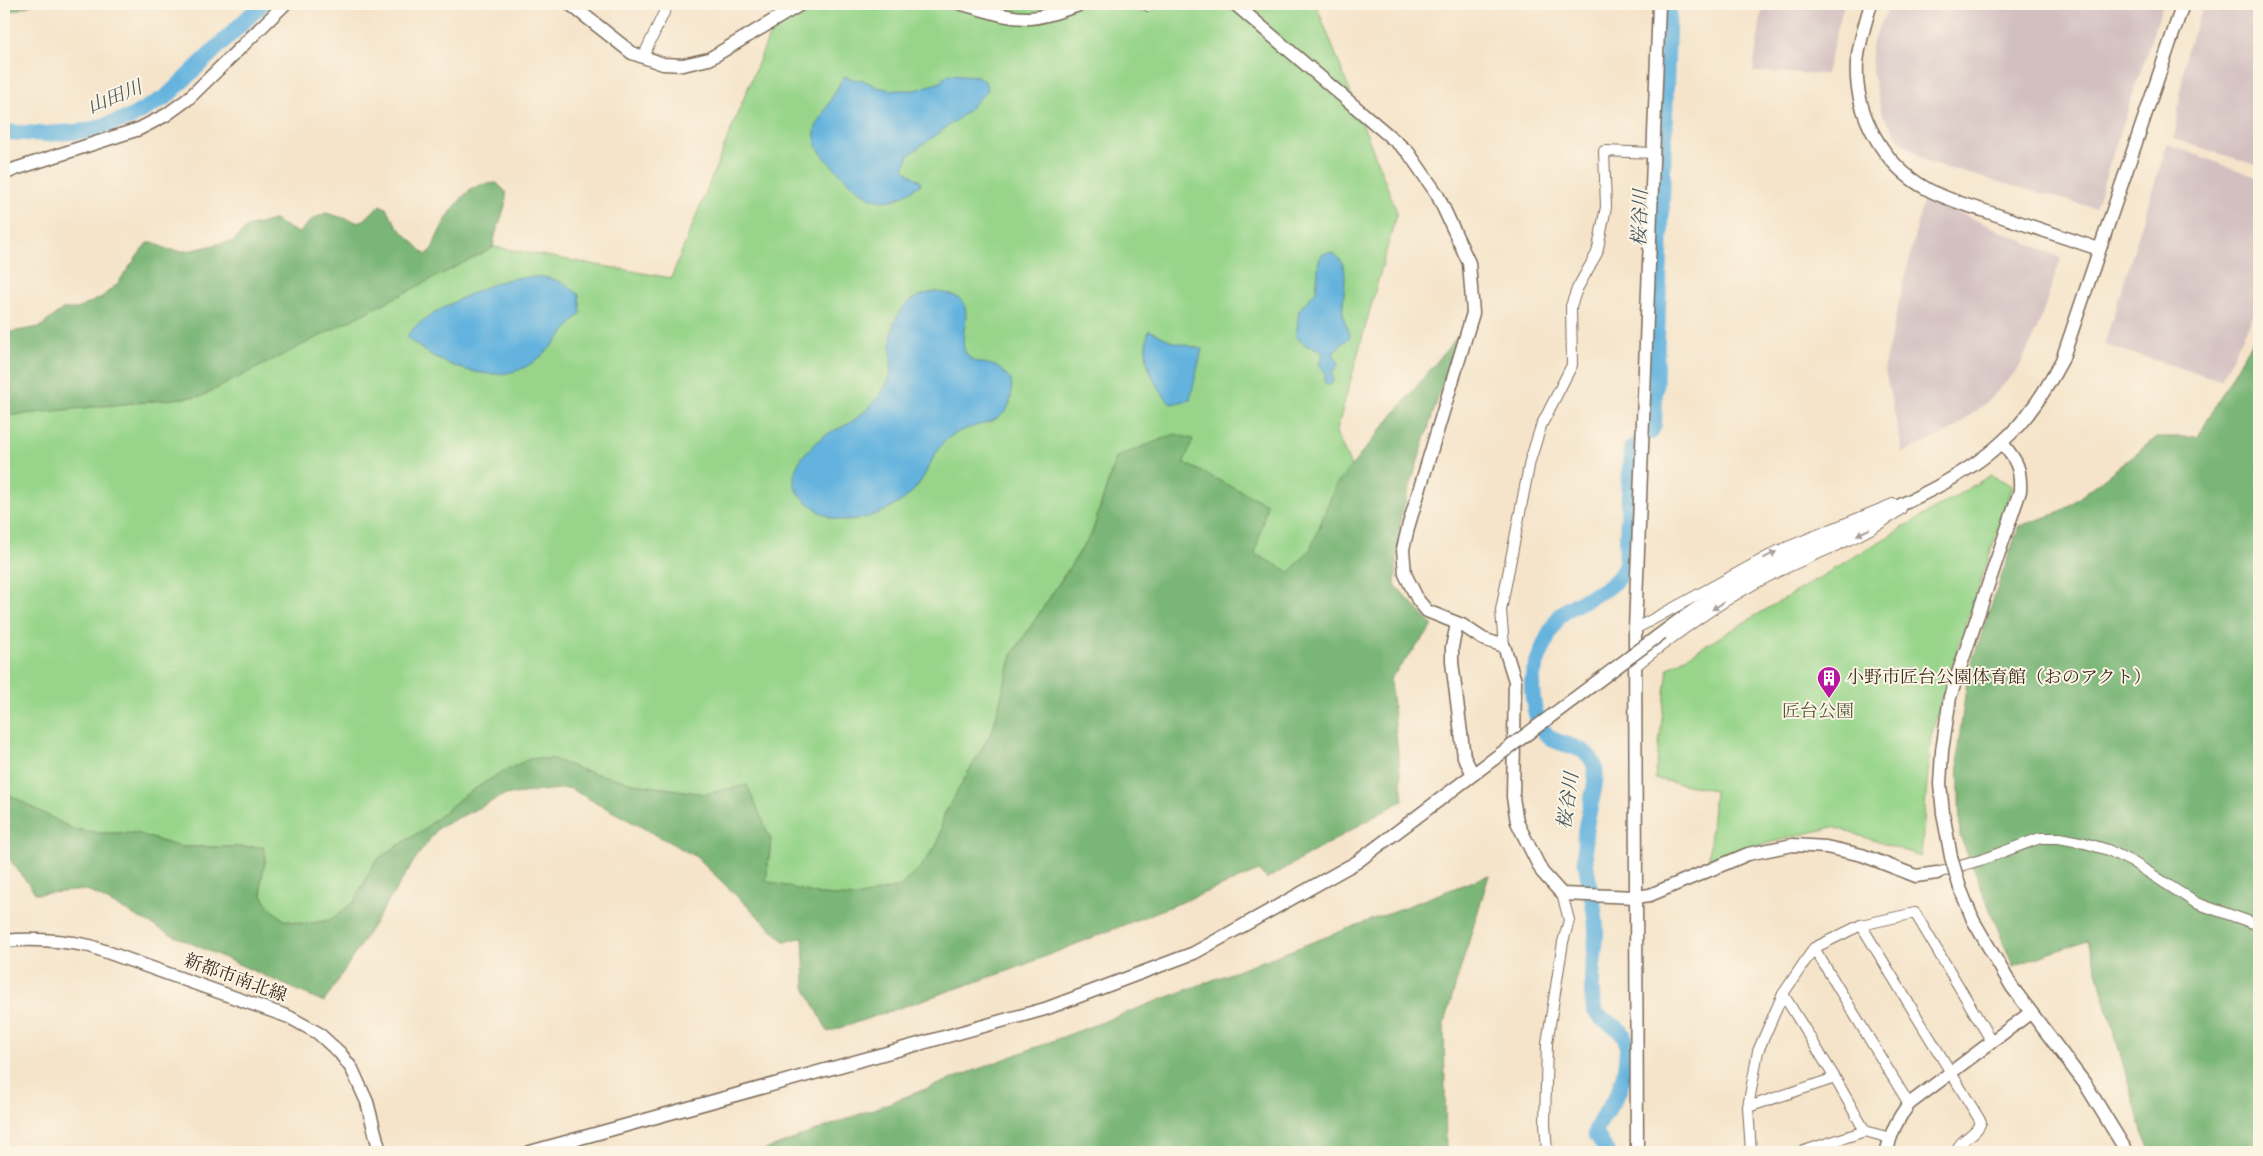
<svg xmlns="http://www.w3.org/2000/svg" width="2263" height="1156" viewBox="0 0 2263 1156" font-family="'IM FELL English','Noto Serif JP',serif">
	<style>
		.industrial { fill: #d2bfc0 }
		.green { fill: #98d58b; stroke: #6a8054 }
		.forest { fill: #7ab677; stroke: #5a704a }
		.water { fill: #64b3de; stroke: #506e7e }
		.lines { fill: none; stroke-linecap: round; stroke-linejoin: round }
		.river { stroke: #64b3de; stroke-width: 16 }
		.minor-casing { stroke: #7c6b5a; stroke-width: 12 }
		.tertiary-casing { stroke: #7c6b5a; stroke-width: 15 }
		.minor { stroke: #fff; stroke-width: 10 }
		.tertiary { stroke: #fff; stroke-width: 12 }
		.tertiary-bridge-casing { stroke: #7c6b5a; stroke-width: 15; stroke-linecap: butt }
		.tertiary-bridge { stroke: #fff; stroke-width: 12 }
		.oneway { fill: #a79f9a }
		.labels { text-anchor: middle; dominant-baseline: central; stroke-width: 4; stroke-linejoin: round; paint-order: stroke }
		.poi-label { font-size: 18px; fill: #3b2a1e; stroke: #fcf5e5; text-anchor: start }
		.park-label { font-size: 18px; fill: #525539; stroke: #fcf5e5 }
		.street-label { font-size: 18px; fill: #3b2a1e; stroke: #fcf5e5 }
		.water-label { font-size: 19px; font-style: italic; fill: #495a61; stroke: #fcf5e5 }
	</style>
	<rect width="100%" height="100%" fill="#fcf5e5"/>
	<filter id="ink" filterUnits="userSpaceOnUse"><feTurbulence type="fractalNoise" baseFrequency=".02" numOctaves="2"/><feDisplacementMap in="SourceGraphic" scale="10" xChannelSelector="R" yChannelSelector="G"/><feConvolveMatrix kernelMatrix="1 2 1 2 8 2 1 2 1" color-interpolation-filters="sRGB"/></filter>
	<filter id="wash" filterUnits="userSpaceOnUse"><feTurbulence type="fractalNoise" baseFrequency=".0096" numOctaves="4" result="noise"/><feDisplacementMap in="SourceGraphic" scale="20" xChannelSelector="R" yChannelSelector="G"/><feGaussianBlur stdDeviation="1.12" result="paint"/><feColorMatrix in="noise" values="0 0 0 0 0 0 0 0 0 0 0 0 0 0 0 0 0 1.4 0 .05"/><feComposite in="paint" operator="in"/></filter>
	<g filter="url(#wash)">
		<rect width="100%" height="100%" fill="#f5e4ca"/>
		<g class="industrial">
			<polygon points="1763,4 1844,4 1826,74 1753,72"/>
			<polygon points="1890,4 2163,4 2095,208 1929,163 1902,142 1882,114 1872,71 1871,45"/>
			<polygon points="2205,4 2259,4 2259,166 2174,139 2186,52"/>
			<polygon points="2167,144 2259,178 2259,304 2221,380 2104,345"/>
			<polygon points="1924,197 2061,258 2038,327 2019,368 1987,402 1952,430 1903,453 1884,366"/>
		</g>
		<g class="green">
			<polygon points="782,4 1316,4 1397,212 1336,433 1355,475 1297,579 1248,556 1116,457 1092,533 1012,655 993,729 944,815 938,843 920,868 899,887 857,897 821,895 766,881 771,840 747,786 705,794 642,785 585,771 553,759 500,773 462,797 424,829 376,860 354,902 330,920 306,924 284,920 269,907 262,895 261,881 266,857 263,847 180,847 136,833 102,833 73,829 4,792 4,416 202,396 472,243 671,278"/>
			<polygon points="1991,475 2013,486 1948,678 1931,736 1921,856 1833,827 1709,858 1714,790 1655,779 1668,668"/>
		</g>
		<g class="forest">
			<polygon points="4,4 34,4 4,14"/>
			<path d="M497 183 506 192C508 210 494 228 493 248L202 396 4 416V333L40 327 63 309H77L102 297 118 283 146 244 153 242C158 245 165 249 171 250 191 255 213 242 233 242L247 227 274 220 298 233 313 219 326 213 357 222 364 220 380 205 386 208 397 226 426 255 432 250C438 230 454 204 470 190 478 184 487 184 497 183Z"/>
			<polygon points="2259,328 2259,1152 2151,1152 2142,1131 2088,940 2013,966 1960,836 1958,748 1968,673 2019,526 2061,512 2157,437 2198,437"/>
			<polygon points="1457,337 1401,515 1395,585 1433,626 1390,679 1403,800 1267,879 1259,871 1011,970 828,1032 805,987 803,937 785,942 695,856 569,788 504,795 438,828 416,858 324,1002 168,933 87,890 36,894 7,856 4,857 4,792 73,829 102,833 136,833 180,847 263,847 266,857 261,881 262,895 269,907 284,920 305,924 330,920 354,902 376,860 424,829 462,797 500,773 531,758 553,759 585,771 642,785 705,794 747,785 771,840 766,881 821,895 857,897 899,887 920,868 938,843 944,815 993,729 1012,655 1092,533 1116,457 1175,434 1193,439 1184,463 1267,504 1255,554 1290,572 1311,548 1335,486"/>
			<polygon points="1489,875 1444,1023 1446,1152 760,1152"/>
		</g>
		<g class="water">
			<path d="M950 74 977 76 985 81 988 90 962 116 909 155 904 168 911 175 919 180 921 184C909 192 894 204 878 200 860 196 830 165 819 150 815 143 814 135 816 127L844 76 856 80 861 79 877 87 892 90H915L941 82 944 77Z"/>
			<path d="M1329 252C1355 260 1341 294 1343 315 1344 322 1349 329 1350 337L1333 352 1339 365 1332 372 1333 380 1330 385 1324 382 1326 373 1319 365 1323 353 1314 347 1307 346 1296 337 1299 310 1316 291 1319 260 1323 254Z"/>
			<path d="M542 277C557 279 568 284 579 295L581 313C565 330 548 355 527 366 491 387 434 363 407 337 414 319 483 286 503 281 516 277 529 277 542 277Z"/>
			<path d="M935 292C990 295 951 335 968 356 975 365 989 362 997 367 1002 370 1007 376 1011 380 1018 434 970 416 944 442 931 456 927 476 914 490 897 509 861 524 835 519 828 517 820 512 815 508 807 502 798 495 795 486 789 467 810 446 824 436 833 430 845 427 854 420 866 411 877 400 885 387 893 375 891 366 891 351 890 319 901 297 935 292Z"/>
			<path d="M1149 330 1173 342 1202 349 1190 400 1171 404C1152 383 1140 358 1149 330Z"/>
		</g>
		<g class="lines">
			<g class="river">
				<polyline points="4,132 45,134 87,131 129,118 166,97 262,4"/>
				<polyline points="1651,432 1654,424 1669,4"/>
				<path d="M1607 1152 1595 1132C1600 1119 1609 1109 1616 1096 1624 1083 1626 1065 1627 1049 1627 1023 1602 1025 1595 1011 1591 1003 1592 989 1592 981 1592 964 1596 948 1596 932 1596 899 1582 868 1585 835 1586 814 1600 782 1594 764 1586 746 1569 747 1554 740 1536 732 1532 700 1532 683 1532 670 1552 623 1562 614 1584 594 1618 594 1626 562L1631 449 1637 444"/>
			</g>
		</g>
	</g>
	<g filter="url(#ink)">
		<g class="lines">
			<g class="minor-casing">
				<g id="minor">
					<polyline points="1147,4 1148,6"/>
					<polyline points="643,57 668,4"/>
					<polyline points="1635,629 1778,551 1893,504"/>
					<polyline points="1504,646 1501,610 1530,461 1541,426 1572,365 1571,306 1577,289 1597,253 1606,207 1604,151 1654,153"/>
					<path d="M1634 667C1678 632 1723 599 1773 574 1815 553 1864 538 1901 509"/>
					<polyline points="1937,873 1984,859 2040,838 2059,838 2085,843 2108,850 2134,863 2196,903 2259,925"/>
					<path d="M1861 925 1981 1122C1976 1136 1960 1138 1956 1152"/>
					<polyline points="1814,948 1909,1104"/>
					<polyline points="1783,994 1835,1078"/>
					<polyline points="1748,1107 1835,1078 1865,1131"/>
					<polyline points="1547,1152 1545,1123 1547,1043 1563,942 1569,920 1562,894"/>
					<polyline points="1751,1152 1748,1107 1758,1051 1783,994 1814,948 1861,925 1915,913 1992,1042"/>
					<polyline points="1801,1152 1865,1131 1890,1138"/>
				</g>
			</g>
			<g class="tertiary-casing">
				<g id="tertiary">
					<polyline points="570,4 632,53 663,64 683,65 709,59 801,4"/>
					<path d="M961 4C983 9 1007 19 1030 18 1048 17 1065 9 1082 4"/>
					<polyline points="1235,4 1408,152 1437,194 1469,263 1473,313 1409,524 1403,549 1405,574 1418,600 1427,611 1462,625 1483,639 1504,646 1515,681 1513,797 1517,822 1542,872 1562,894 1636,897 1650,895 1748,854 1793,845 1826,847 1862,855 1916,876 1937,873"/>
					<path d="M1871 4C1865 23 1859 43 1857 63 1854 113 1883 165 1927 189 1947 200 1970 206 1991 213 2027 225 2063 237 2099 249"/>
					<polyline points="4,174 15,169 139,129 166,115 188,99 285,4"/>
					<polyline points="1457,624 1452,647 1452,662 1464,757 1473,774"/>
					<path d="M1662 633C1716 592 1775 562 1837 534 1891 509 1958 483 2002 442 2028 419 2046 390 2062 360L2183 4"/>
					<path d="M1951 857 1943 813 1940 784 1942 751 1950 697 2020 491C2021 468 2017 461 2002 443"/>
					<polyline points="1960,888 1973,920 2012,987 2086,1085 2127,1152"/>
					<path d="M4 941C34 938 60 940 90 946L289 1017 318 1033 340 1053 352 1069 367 1102 380 1152"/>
					<polyline points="530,1152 1045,1009 1194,953 1357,862 1479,770"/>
					<polyline points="1637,1152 1635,629 1659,4"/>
					<path d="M1887 1152C1890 1133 1897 1119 1909 1104L2030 1013"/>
				</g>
			</g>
			<use href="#minor" class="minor"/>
			<use href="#tertiary" class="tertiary"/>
			<g class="tertiary-bridge-casing">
				<g id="tertiary-bridge">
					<polyline points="1479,770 1662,633"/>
					<polyline points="1951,857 1960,888"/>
				</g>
			</g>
			<use href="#tertiary-bridge" class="tertiary-bridge"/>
		</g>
		<defs><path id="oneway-solid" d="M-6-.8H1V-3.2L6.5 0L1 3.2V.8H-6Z" transform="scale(1.25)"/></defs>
		<g class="oneway">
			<use href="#oneway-solid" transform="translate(1863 532) rotate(155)"/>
			<use href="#oneway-solid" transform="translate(1770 555) rotate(-27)"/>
			<use href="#oneway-solid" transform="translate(1718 606) rotate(148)"/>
		</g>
	</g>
	<defs>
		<g id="building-pin" transform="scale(1.25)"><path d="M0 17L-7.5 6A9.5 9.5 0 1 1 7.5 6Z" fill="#b5179e" stroke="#fcf5e5"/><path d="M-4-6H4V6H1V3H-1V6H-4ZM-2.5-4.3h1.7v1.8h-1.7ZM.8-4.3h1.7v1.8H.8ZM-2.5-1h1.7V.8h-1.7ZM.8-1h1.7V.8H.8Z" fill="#fff"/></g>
	</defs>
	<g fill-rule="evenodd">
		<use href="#building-pin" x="1829" y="678"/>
	</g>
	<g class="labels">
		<g class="poi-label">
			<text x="1846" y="678">小野市匠台公園体育館（おのアクト）</text>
		</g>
		<g class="park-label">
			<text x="1818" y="712">匠台公園</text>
		</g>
		<g class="street-label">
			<text transform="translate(235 979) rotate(20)">新都市南北線</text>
		</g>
		<g class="water-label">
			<text transform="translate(115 98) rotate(-22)">山田川</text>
			<text transform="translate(1641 218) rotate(-88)">桜谷川</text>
			<text transform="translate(1569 801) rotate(-82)">桜谷川</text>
		</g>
	</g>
	<rect width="2263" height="1156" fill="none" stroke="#fcf5e5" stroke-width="20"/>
</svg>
